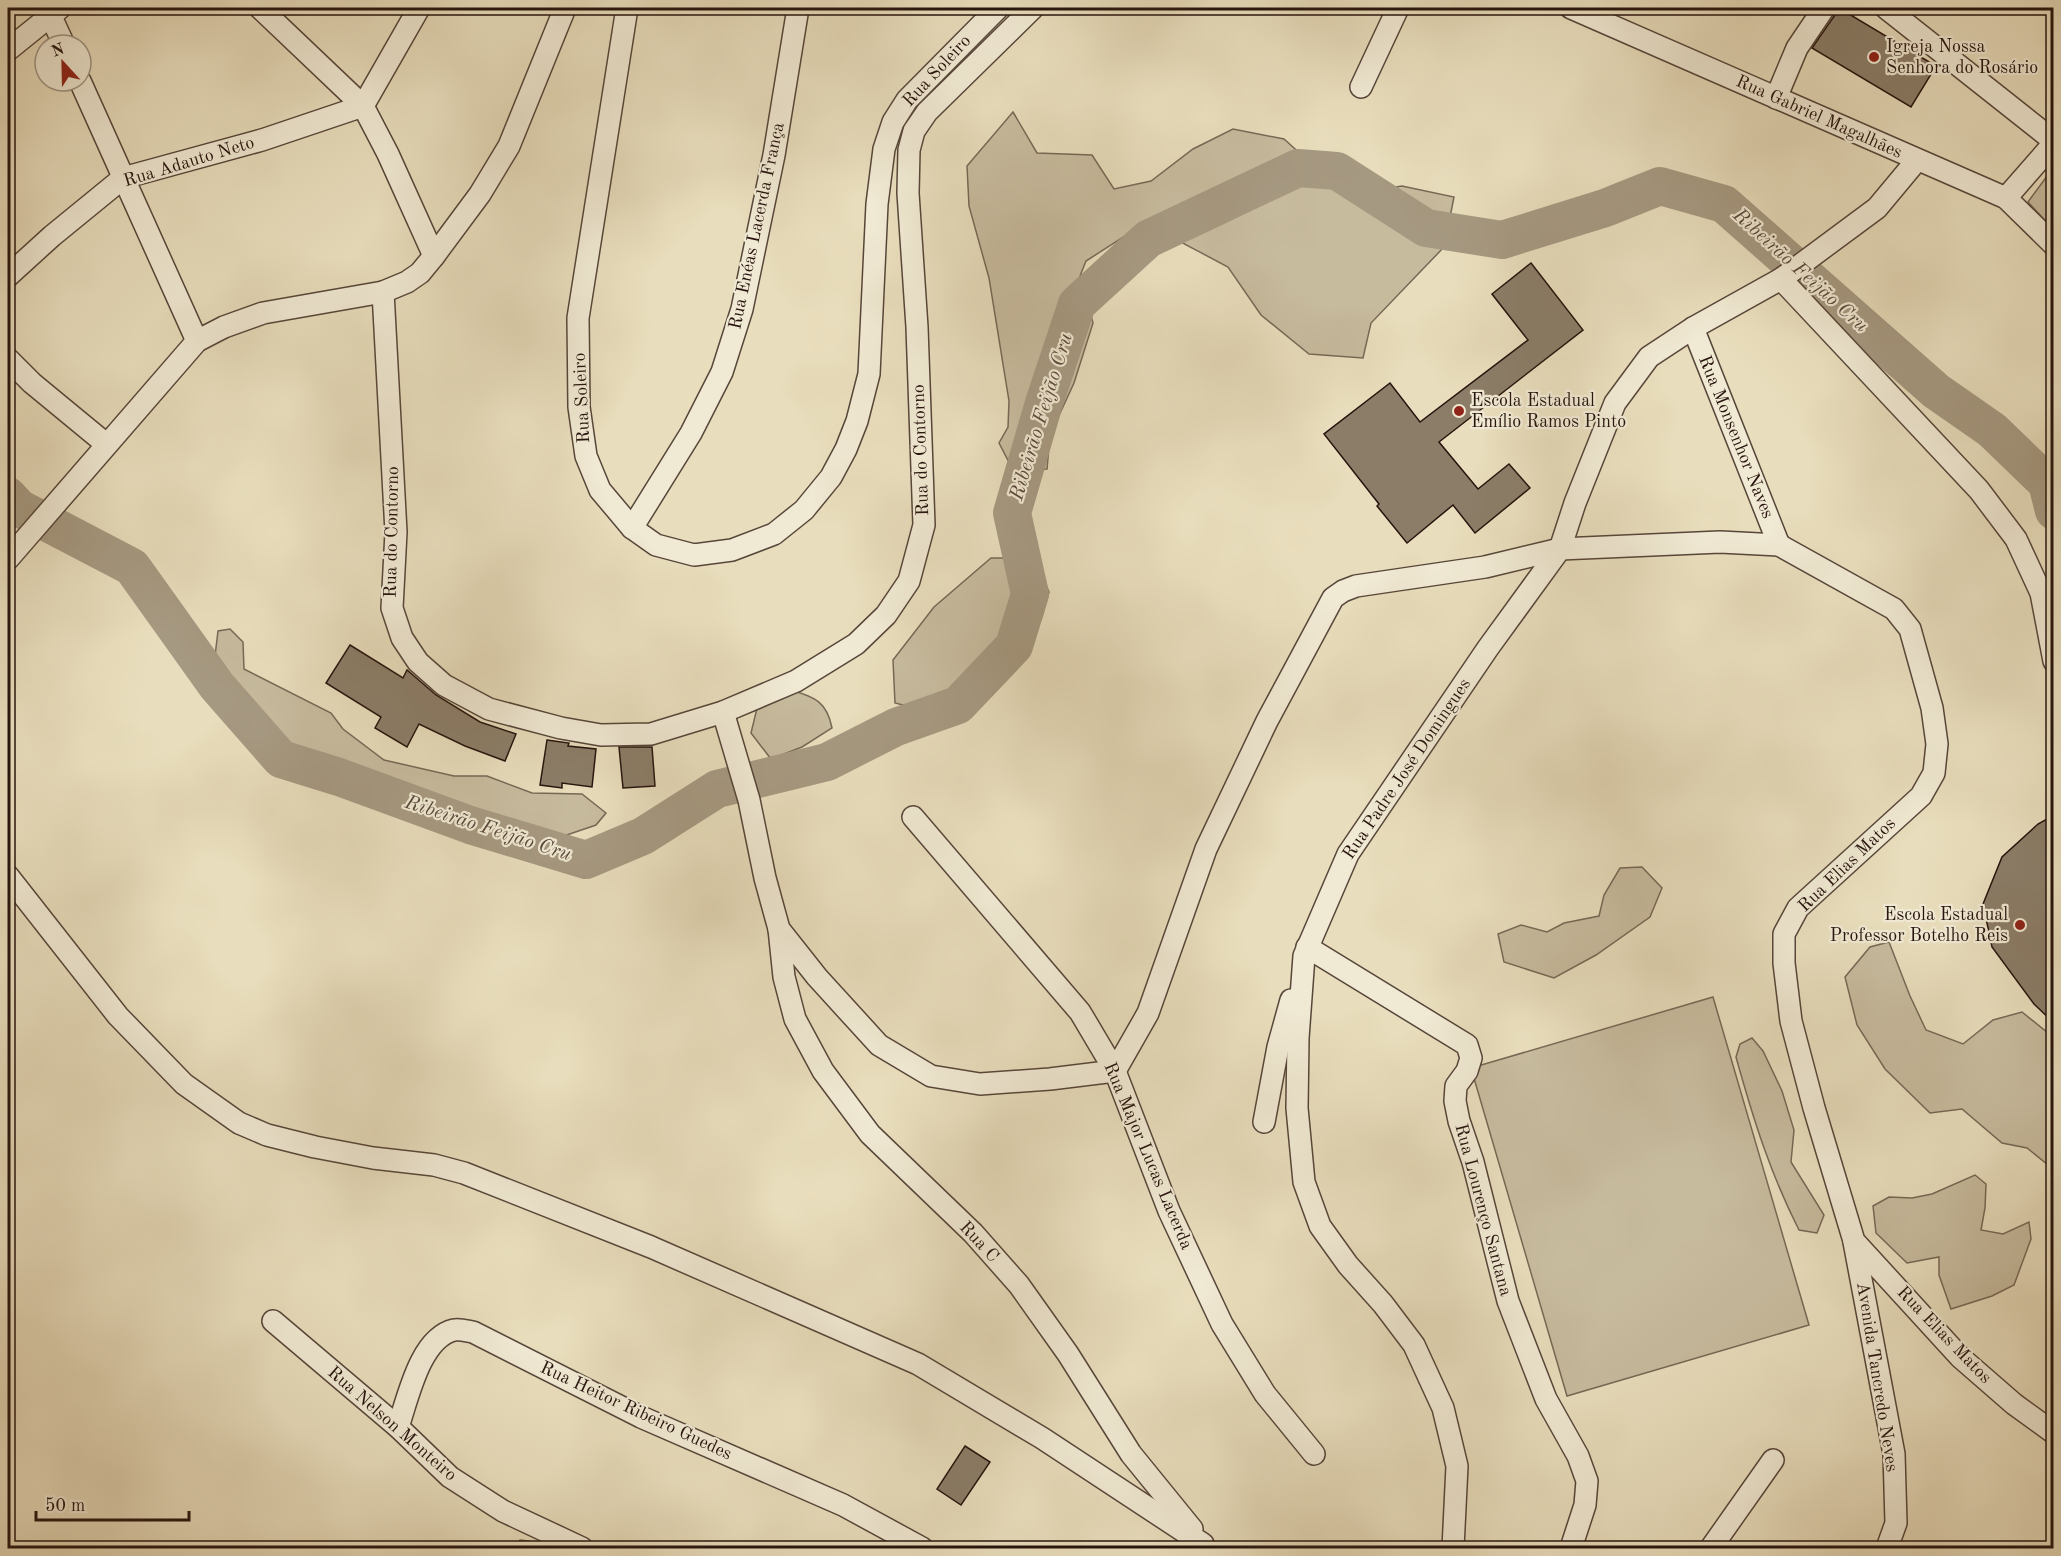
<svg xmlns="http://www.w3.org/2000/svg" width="2061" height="1556" viewBox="0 0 2061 1556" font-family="'Old Standard TT',serif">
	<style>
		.green { fill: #c7bb9e; stroke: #776856; stroke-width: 1.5 }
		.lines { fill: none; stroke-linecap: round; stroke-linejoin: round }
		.river { stroke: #a69981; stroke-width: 38 }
		.building { fill: #8b7d68; stroke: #27140e; stroke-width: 1.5 }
		.minor-casing { stroke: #57463a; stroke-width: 24 }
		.minor { stroke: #f0e9d3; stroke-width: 21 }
		.poi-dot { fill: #8f2418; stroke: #f0e9d3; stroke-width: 2 }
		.labels { text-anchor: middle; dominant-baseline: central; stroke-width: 4.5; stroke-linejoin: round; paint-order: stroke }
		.poi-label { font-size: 18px; fill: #27140e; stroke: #f0e9d3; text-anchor: start }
		.street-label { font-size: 18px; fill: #27140e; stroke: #f0e9d3 }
		.water-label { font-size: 20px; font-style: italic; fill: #5a493c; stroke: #f0e9d3 }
	</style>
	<rect width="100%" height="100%" fill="#e8ddbc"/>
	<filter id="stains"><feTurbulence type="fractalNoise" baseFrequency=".00333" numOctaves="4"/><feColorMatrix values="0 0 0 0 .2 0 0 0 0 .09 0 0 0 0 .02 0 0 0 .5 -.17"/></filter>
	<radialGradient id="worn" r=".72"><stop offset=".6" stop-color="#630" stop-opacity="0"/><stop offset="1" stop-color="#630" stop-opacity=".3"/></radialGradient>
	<g class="green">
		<polygon points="1013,112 1037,153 1092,155 1114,189 1151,181 1193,149 1233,129 1284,139 1346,195 1402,186 1454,197 1444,247 1371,323 1363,358 1309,354 1261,315 1228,267 1145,223 1086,261 1080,276 1093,323 1074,383 1050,435 1047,469 1013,470 999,443 1008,427 1009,401 989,278 969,206 967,166"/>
		<polygon points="2053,168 2053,229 2028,202"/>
		<polygon points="991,558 1034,558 1049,592 1041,620 1000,648 969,677 943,696 918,709 895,703 893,660 934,607"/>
		<polygon points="230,629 243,642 244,669 331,713 343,729 384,760 454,776 487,776 532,793 582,794 606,813 596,825 555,839 498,824 290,750 267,734 215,656 218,631"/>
		<path d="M791 690C815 697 827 702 832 728L802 747 771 759 751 733 758 704Z"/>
		<polygon points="1642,867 1662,888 1650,917 1596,955 1554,978 1504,962 1498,934 1521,925 1547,932 1564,923 1599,916 1604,895 1620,868"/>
		<polygon points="1889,942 1910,996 1926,1030 1963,1044 1993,1020 2022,1012 2053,1037 2053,1169 2027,1148 2002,1143 1962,1109 1930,1113 1885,1069 1857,1025 1845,977 1870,947"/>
		<polygon points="1713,997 1809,1325 1567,1396 1471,1068"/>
		<path d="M1752 1038 1763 1051 1782 1091 1794 1130 1791 1162 1824 1215 1817 1233 1799 1230C1770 1173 1753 1118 1736 1057L1740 1044Z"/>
		<polygon points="1975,1175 1986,1184 1985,1208 1981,1230 2003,1234 2029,1222 2031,1239 2014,1285 1992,1296 1951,1309 1939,1275 1939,1257 1907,1263 1876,1233 1873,1206 1889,1197 1912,1198 1932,1194"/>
		<polygon points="520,1540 544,1543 553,1548 514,1548"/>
	</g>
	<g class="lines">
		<polyline class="river" points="8,496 19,508 132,567 217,686 281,759 339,777 470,825 586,860 643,836 717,789 827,762 896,727 958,705 1014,646 1030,594 1012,513 1044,403 1077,304 1148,239 1298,168 1337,171 1426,228 1502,240 1605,208 1660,186 1724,204 1936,391 1992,430 2047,483 2054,511"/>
	</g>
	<g class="building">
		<polygon points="1837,8 1839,8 1936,66 1911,107 1812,48 1835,15"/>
		<polygon points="1531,263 1583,330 1439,442 1478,489 1509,464 1530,488 1475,533 1453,505 1407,543 1377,506 1379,504 1324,434 1390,383 1420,422 1528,340 1492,294"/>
		<polygon points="350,645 403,678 407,670 436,695 480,722 516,734 505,761 465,746 419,724 407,747 375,728 381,717 326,683"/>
		<polygon points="547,740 569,743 568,746 596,749 592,787 562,783 562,788 540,785"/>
		<polygon points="619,747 652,747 655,786 623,788"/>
		<polygon points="2054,815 2054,1023 2034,1004 1992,947 1983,904 2002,857 2038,824"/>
		<polygon points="965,1446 990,1462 961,1505 937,1489"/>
	</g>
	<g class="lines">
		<g class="minor-casing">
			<g id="minor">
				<polyline points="47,8 64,45"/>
				<polyline points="260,8 363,106 388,154 434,256"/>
				<polyline points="627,8 578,318 579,407 586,456 600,490 632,528 656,545 694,555 732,550 774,534 804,510 831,477 846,449 857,421 869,374 877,204 884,149 893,122 907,100 998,8"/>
				<polyline points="1571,8 2006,198 2054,245"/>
				<polyline points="1886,8 2054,141"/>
				<polyline points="8,50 60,8"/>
				<polyline points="80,81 197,341"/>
				<polyline points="1361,87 1398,8"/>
				<polyline points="1776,98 1797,48 1824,8"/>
				<polyline points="363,106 419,8"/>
				<polyline points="2006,198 2054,143"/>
				<polyline points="8,276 52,236 123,178 262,140 363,106"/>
				<polyline points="1781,279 1979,490 2016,539 2041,593 2054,661"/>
				<polyline points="383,292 396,532 392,608 402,638 418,662 444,685 489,709 561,728 601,735 651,734 723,712 796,681 856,644 886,615 909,581 924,525 917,327 908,193 909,150 914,131 927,112 1033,8"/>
				<polyline points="1693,328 1779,545"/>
				<polyline points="8,359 32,383 106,444"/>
				<polyline points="632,528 691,433 722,372 742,309 774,155 798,8"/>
				<polyline points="8,559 197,341 224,327 263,313 383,292 407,282 420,273 434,256 480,194 509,146 565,8"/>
				<polyline points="723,712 749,800 765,878 779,929 817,977 879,1045 931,1076 980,1084 1050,1079 1115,1071 1148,1013 1206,849 1267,721 1333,598 1343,591 1356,586 1485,567 1560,549 1720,542 1779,545 1894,609 1910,629 1932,708 1937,744 1934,773 1921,796 1798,908 1784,934 1784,963 1791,1021 1814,1108 1854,1241 1960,1357 2014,1404 2054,1433"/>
				<polyline points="913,817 1080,1012 1115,1071 1169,1211 1222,1324 1265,1394 1314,1454"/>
				<polyline points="8,876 118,1016 184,1084 239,1123 267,1135 315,1147 373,1158 434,1165 464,1173 651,1247 918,1364 1042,1438 1203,1544"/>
				<polyline points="779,929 784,977 795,1019 823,1071 870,1134 973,1233 1019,1285 1068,1354 1131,1454 1192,1529"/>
				<polyline points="1307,947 1467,1045 1471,1058 1467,1071 1456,1086 1455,1101 1459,1121 1473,1162 1508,1301 1546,1399 1578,1456 1587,1481 1585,1505 1571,1548"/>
				<polyline points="1264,1122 1278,1047 1291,1000"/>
				<polyline points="1854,1242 1894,1454 1896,1523 1887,1548"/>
				<polyline points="273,1321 398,1427 450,1477 503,1511 582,1548"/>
				<path d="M398 1427C408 1398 420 1338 454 1330 460 1329 467 1331 473 1332L641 1417 843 1505 922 1548"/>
				<polyline points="1453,1548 1457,1466 1443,1408 1414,1345 1383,1304 1348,1265 1320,1226 1304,1182 1297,1108 1298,1038 1304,956 1348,854 1488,648 1560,549 1575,503 1615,403 1649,357 1693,328 1781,279 1796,268 1877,208 1917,160"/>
				<polyline points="1711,1548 1773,1460"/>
			</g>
		</g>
		<use href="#minor" class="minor"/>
	</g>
	<g class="poi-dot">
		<circle cx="1874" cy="57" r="6"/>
		<circle cx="1459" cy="411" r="6"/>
		<circle cx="2020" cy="925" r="6"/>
	</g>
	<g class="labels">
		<g class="poi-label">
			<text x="1886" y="47">Igreja Nossa<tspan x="1886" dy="21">Senhora do Rosário</tspan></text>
			<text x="1471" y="401">Escola Estadual<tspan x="1471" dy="21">Emílio Ramos Pinto</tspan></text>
			<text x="2008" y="915" text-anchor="end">Escola Estadual<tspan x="2008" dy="21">Professor Botelho Reis</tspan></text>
		</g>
		<g class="street-label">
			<text transform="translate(937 71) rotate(-47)">Rua Soleiro</text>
			<text transform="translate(1819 117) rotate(24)">Rua Gabriel Magalhães</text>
			<text transform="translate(189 162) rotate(-17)">Rua Adauto Neto</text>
			<text transform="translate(757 226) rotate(-78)">Rua Enéas Lacerda França</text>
			<text transform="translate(582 398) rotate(-93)">Rua Soleiro</text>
			<text transform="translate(1736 437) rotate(68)">Rua Monsenhor Naves</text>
			<text transform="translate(921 450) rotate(-92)">Rua do Contorno</text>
			<text transform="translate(392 532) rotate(-89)">Rua do Contorno</text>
			<text transform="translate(1407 769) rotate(-56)">Rua Padre José Domingues</text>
			<text transform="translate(1847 865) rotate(-44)">Rua Elias Matos</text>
			<text transform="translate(1148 1156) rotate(67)">Rua Major Lucas Lacerda</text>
			<text transform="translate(1483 1210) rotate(75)">Rua Lourenço Santana</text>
			<text transform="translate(979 1242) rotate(47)">Rua C</text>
			<text transform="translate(1944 1335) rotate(46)">Rua Elias Matos</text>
			<text transform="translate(1877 1377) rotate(81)">Avenida Tancredo Neves</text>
			<text transform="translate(636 1411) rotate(25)">Rua Heitor Ribeiro Guedes</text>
			<text transform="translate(392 1424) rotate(41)">Rua Nelson Monteiro</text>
		</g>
		<g class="water-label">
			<text transform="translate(1800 271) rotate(42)">Ribeirão Feijão Cru</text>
			<text transform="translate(1042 417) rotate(-73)">Ribeirão Feijão Cru</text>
			<text transform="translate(488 829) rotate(18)">Ribeirão Feijão Cru</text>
		</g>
	</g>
	<rect width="2061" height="1556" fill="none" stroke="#e8ddbc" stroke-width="30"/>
	<rect x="9" y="9" width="2043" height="1538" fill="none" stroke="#27140e" stroke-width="3"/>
	<rect x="15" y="15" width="2031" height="1526" fill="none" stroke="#27140e" stroke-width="1.5"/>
	<g transform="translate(63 63) rotate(338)"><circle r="28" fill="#f0e9d3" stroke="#a09484" stroke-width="1.5"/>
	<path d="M0-4.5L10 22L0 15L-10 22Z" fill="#8f2418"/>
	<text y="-9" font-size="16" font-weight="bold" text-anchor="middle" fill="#27140e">N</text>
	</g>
	<path d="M36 1511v9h153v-9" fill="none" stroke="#27140e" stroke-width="3"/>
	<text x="45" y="1511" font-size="18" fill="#27140e" stroke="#f0e9d3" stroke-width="4.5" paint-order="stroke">50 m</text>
	<rect width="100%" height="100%" filter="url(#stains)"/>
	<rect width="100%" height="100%" fill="url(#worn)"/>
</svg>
